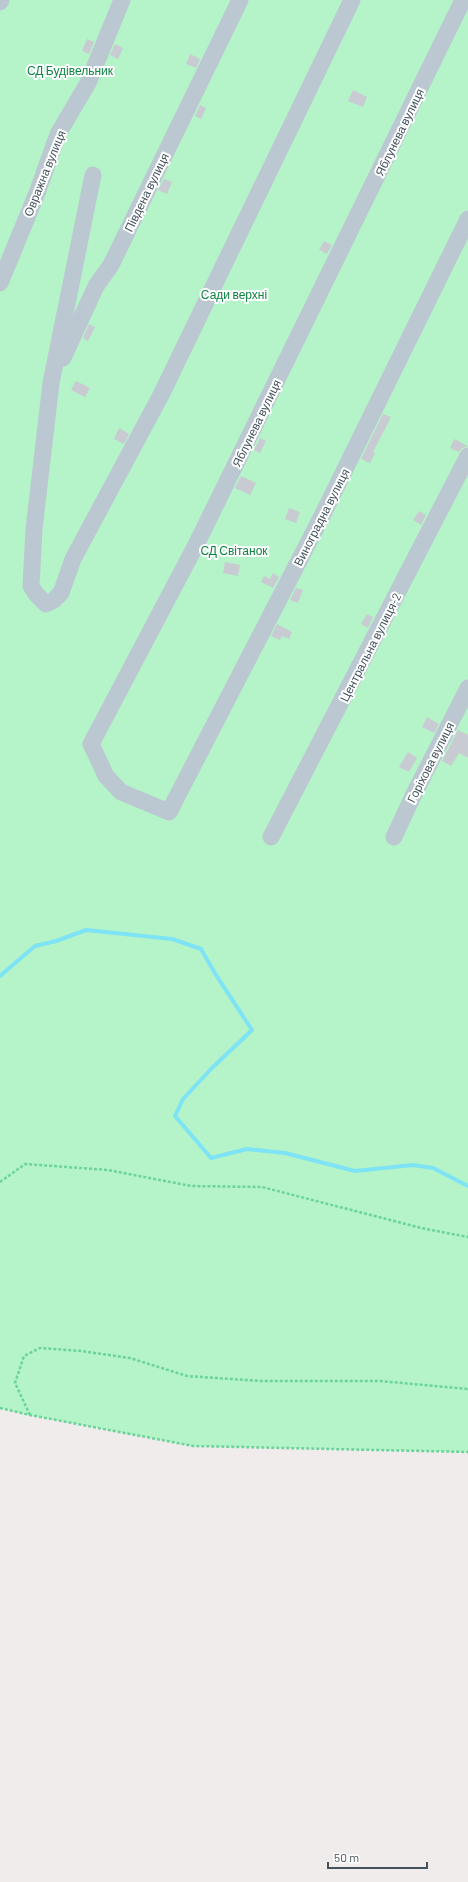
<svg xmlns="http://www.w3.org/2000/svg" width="468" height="1882" viewBox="0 0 468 1882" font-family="Barlow,sans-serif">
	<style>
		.green { fill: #b5f3c9 }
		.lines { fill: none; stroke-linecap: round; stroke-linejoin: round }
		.stream { stroke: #7de3f5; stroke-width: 4 }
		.building { fill: #c8ccd2 }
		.path { stroke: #6ad499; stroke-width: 2.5; stroke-dasharray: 3 2; stroke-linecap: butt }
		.minor { stroke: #bbc8d1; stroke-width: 17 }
		.labels { text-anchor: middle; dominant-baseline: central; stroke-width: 4; stroke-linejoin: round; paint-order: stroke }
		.park-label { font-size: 12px; fill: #0d8441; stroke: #fff }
		.street-label { font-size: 12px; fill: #43525c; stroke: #fff }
	</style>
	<rect width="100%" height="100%" fill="#f0ecec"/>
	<polygon class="green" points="0,0 468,0 468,1452 193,1446 30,1415 0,1408"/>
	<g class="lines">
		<polyline class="stream" points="0,976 35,946 56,941 86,930 172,939 201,949 216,975 252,1030 212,1068 183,1099 175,1116 211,1158 247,1149 285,1153 355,1171 413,1165 433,1168 468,1186"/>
	</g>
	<g class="building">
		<polygon points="87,39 94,42 89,54 82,51"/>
		<polygon points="115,44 123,48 118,59 110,55"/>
		<polygon points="190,54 200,59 196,68 186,64"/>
		<polygon points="353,90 367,97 363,107 348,101"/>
		<polygon points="200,105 206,108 201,119 195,116"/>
		<polygon points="164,179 172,182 167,194 158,190"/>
		<polygon points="324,241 332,245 327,254 319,250"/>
		<polygon points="89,324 95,327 88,341 83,338"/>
		<polygon points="76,381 90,388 85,397 71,390"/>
		<polygon points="383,414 391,417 373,452 375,453 370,463 361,459"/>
		<polygon points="119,428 129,434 124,444 114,439"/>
		<polygon points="260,438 266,441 260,453 254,450"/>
		<polygon points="454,439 468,446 462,448 459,452 450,448"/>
		<polygon points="241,476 256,483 250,495 235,488"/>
		<polygon points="289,508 300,512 296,523 285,519"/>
		<polygon points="419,511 426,515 421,525 413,520"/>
		<polygon points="225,562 240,565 238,576 223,573"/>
		<polygon points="273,573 279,577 273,588 261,582 264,576 270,579"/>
		<polygon points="296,588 303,590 298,603 290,600"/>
		<polygon points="367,614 373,617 368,628 361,624"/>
		<polygon points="277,624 292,632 289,639 282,636 280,640 271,636"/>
		<polygon points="427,717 439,724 434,733 422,727"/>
		<polygon points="458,730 468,735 468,758 459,753 451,766 442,761"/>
		<polygon points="408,752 417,758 409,772 399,767"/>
	</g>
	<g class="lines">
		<g class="path">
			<polyline points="0,1182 25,1164 108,1170 191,1186 262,1187 421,1228 468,1237"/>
			<polyline points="0,1408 30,1415 193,1446 468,1452"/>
			<polyline points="30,1415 15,1383 24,1356 40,1348 81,1351 130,1358 187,1376 261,1381 380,1381 468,1389"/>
		</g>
		<g class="minor">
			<polyline points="463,0 196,545 91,744 106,776 121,792 169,812 320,520 468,219"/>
			<polyline points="0,2 1,0"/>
			<polyline points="93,175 51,383 34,529 31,586 36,594 46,604 54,600 61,593 73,559 161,395 352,0"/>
			<polyline points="0,283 37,193 58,134 88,83 122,0"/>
			<polyline points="63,358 96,286 111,265 240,0"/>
			<polyline points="271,837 468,456"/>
			<polyline points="394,837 413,796 468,688"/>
		</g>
	</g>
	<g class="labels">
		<g class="park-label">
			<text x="70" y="70">СД Будівельник</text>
			<text x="234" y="294">Сади верхні</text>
			<text x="234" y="550">СД Світанок</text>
		</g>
		<g class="street-label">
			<text transform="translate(399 132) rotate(-64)">Яблунева вулиця</text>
			<text transform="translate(44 173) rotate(-68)">Овражна вулиця</text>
			<text transform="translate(146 192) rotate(-64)">Південа вулиця</text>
			<text transform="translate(256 423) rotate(-64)">Яблунева вулиця</text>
			<text transform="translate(321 517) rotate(-63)">Виноградна вулиця</text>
			<text transform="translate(370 647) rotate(-63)">Центральна вулиця-2</text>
			<text transform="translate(430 762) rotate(-63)">Горіхова вулиця</text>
		</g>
	</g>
	<path d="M328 1862v6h99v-6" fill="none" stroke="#43525c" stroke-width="2"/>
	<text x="334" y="1862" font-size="12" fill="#43525c" stroke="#ffffff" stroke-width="3" paint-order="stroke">50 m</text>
</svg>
